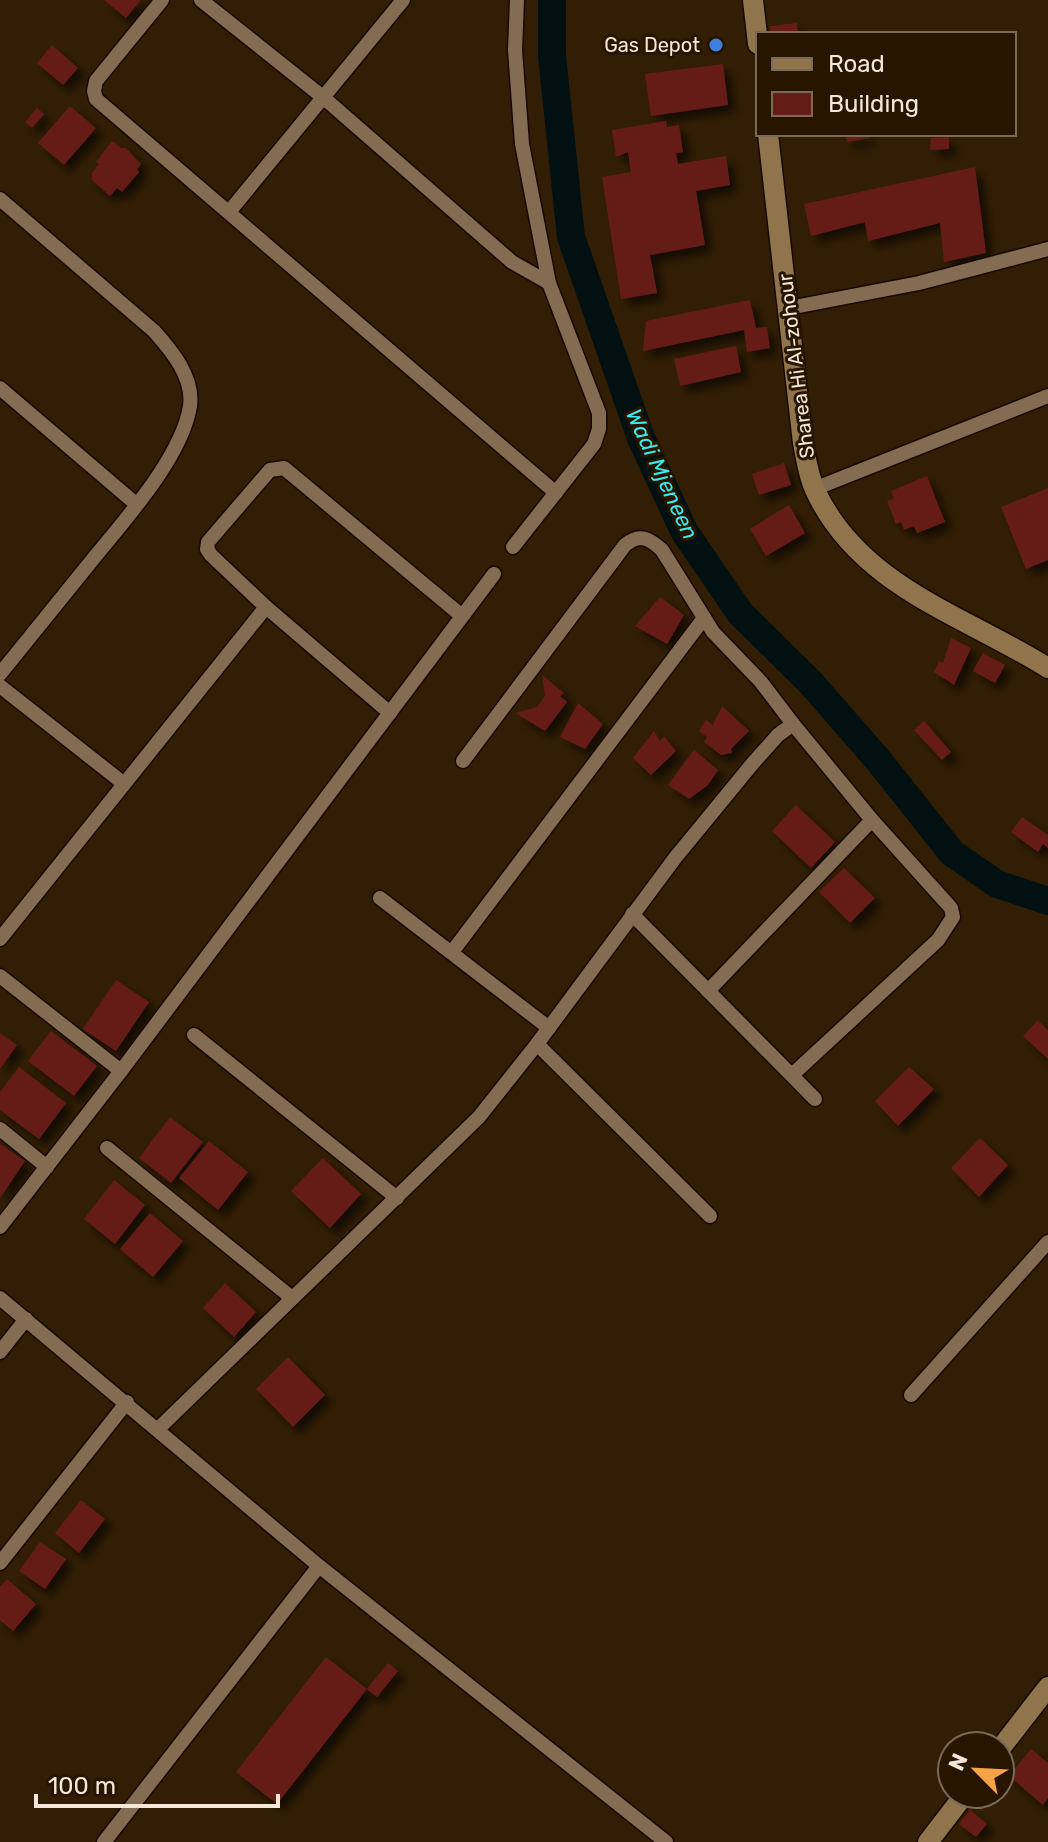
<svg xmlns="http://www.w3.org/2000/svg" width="1048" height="1842" viewBox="0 0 1048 1842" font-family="Rubik,sans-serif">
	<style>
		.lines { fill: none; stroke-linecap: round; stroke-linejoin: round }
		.river { stroke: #031011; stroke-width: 28 }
		.building { fill: #651d19; filter: url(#shadow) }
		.street-casing { stroke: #170900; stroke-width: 17 }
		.secondary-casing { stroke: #170900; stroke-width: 23 }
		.street { stroke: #846c52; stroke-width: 14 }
		.secondary { stroke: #90744c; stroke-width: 20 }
		.shop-dot { fill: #3f7fe0; stroke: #281500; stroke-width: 3 }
		.labels { text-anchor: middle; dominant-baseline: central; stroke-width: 6; stroke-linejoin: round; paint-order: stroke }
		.poi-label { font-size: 20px; fill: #f4e6d8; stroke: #281500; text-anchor: end }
		.street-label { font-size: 20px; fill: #f4e6d8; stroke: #281500 }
		.water-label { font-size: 22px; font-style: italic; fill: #3ce9ee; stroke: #281500 }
	</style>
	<defs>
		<filter id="shadow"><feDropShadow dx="7" dy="7" stdDeviation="4" flood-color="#0009"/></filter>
	</defs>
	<rect width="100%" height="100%" fill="#321e04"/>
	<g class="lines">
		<polyline class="river" points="552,0 552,56 571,237 641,438 684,531 740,613 811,683 879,761 952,853 997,884 1048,901"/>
	</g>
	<g class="building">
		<polygon points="104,0 141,0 126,18"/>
		<polygon points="797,23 798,34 771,34 770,26"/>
		<polygon points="52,45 78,68 63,85 37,63"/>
		<polygon points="723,64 728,105 651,116 645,74"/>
		<polygon points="70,106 96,128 64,165 38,143"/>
		<polygon points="37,108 44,114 32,128 25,122"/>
		<polygon points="666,121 667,127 679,125 683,152 676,153 678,164 726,156 730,185 696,191 705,245 650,255 657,293 621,299 602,177 631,172 628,152 616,157 612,130"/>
		<polygon points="845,134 869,134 870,138 847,142"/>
		<polygon points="949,137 949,149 930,150 931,138"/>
		<polygon points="112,141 121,148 126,148 141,164 137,169 139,172 122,192 117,188 110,196 92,180 92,173 99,164 96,162"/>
		<polygon points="975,167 986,253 944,262 940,223 868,241 865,222 811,236 804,204"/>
		<polygon points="750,300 756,328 767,327 770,348 747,352 744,330 643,351 646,321"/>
		<polygon points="736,346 741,372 680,386 674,359"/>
		<polygon points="784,463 791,485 759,495 752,474"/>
		<polygon points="927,476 945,522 917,533 914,526 904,530 901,522 896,524 887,501 894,499 891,491"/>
		<polygon points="1048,488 1048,560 1026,569 1001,507"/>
		<polygon points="789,505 805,533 766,556 750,529"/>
		<polygon points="660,597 684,615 667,644 635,626"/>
		<polygon points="951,638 971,648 954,685 934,672 939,661 943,663"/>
		<polygon points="983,653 1005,665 995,683 973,671"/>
		<polygon points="542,675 564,693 560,696 567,702 545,731 515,713 537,707 545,696"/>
		<polygon points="578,703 603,724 585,749 560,737"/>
		<polygon points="722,706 749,731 731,749 732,753 721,755 704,742 707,737 699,731 706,720 713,725"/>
		<polygon points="924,721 951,752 942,760 914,730"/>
		<polygon points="654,731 660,741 664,736 676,751 651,775 633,758"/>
		<polygon points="694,750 718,770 708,785 689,799 668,785"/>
		<polygon points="796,805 835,842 811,868 772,831"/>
		<polygon points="1022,817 1048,835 1048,848 1043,844 1038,852 1011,832"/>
		<polygon points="844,868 875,898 850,923 819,892"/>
		<polygon points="116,980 149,1002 116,1051 83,1029"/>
		<polygon points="1038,1020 1048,1030 1048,1059 1023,1036"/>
		<polygon points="51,1031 97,1066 74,1096 28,1061"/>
		<polygon points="0,1033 17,1045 0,1069"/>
		<polygon points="19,1067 66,1103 39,1139 0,1110 0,1092"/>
		<polygon points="909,1067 934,1089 898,1126 875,1101"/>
		<polygon points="170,1117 203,1142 171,1183 139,1158"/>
		<polygon points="980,1138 1008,1165 979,1197 951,1168"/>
		<polygon points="209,1141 248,1172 218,1210 179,1178"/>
		<polygon points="0,1144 25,1161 0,1198"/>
		<polygon points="323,1158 361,1194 330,1228 291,1191"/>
		<polygon points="114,1180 145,1205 115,1244 84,1219"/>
		<polygon points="150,1213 183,1241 153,1277 120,1249"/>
		<polygon points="225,1283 256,1312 234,1337 203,1308"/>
		<polygon points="288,1357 325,1395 293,1427 256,1389"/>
		<polygon points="81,1500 105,1519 79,1553 55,1533"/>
		<polygon points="40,1542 66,1559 45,1589 19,1571"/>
		<polygon points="7,1579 36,1604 13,1631 0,1620 0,1587"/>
		<polygon points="326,1657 367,1689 277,1804 236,1772"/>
		<polygon points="388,1663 398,1671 377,1697 367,1689"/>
		<polygon points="1031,1749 1048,1763 1048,1798 1043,1805 1009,1776"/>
		<polygon points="970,1810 987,1824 976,1837 959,1824"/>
	</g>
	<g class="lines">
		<g class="street-casing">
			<g id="street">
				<polyline points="162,0 96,81 94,91 96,99 556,493"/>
				<polyline points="201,0 324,98 512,262 549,283"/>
				<path d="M0 199 154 331C171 350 194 377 190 406 182 458 122 523 89 564 59 601 30 637 0 674"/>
				<polyline points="229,212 403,0"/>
				<polyline points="789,308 919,283 1048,249"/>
				<polyline points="0,388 136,504"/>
				<polyline points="814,489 1048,396"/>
				<polyline points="513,547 594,444 599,429 599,413 549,283 522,144 515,50 517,0"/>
				<polyline points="0,686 123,783"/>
				<polyline points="390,713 266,607 211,555 207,549 208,542 270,470 284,468 462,616"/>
				<path d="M463 761 625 545C639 533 649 538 662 550L713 632 761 682 793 724"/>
				<polyline points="380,898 549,1028"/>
				<polyline points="632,914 815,1099"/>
				<polyline points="0,939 266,607"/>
				<polyline points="452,952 704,618"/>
				<polyline points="0,976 121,1071"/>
				<polyline points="708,991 872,820"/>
				<polyline points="194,1035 397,1198"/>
				<polyline points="537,1044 710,1216"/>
				<polyline points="0,1129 47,1167"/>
				<polyline points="107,1148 292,1298"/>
				<polyline points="0,1227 121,1071 494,574"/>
				<polyline points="0,1298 319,1566 666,1842"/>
				<polyline points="0,1352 26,1319"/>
				<polyline points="911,1395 1048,1242"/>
				<polyline points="158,1429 479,1117 537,1044 675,858 753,763 778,735 793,724 872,820 951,908 953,917 938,940 792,1075"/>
				<polyline points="0,1563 127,1402"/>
				<polyline points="104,1842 319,1566"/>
			</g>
		</g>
		<g class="secondary-casing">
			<g id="secondary">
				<polyline points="753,0 758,44"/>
				<path d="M768 134 803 443C806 458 808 475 815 490 860 587 964 615 1048 668"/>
				<polyline points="1000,1749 1048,1687"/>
				<polyline points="928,1842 965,1794"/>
			</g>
		</g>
		<use href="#street" class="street"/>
		<use href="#secondary" class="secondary"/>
	</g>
	<circle class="shop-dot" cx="716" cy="45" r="8"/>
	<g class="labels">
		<g class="poi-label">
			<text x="700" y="45">Gas Depot</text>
		</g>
		<g class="street-label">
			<text transform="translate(796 366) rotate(-97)">Sharea Hi Al-zohour</text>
		</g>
		<g class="water-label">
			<text transform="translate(662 474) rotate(65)">Wadi Mjeneen</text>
		</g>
	</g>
	<rect x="756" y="32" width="260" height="104" fill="#281500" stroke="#7a6956" stroke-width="2"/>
	<rect x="772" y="58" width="40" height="12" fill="#90744c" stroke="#7a6956" stroke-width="2"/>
	<text x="828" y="72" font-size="24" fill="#f4e6d8">Road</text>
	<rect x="772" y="92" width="40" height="24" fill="#651d19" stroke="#7a6956" stroke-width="2"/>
	<text x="828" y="112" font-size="24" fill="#f4e6d8">Building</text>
	<g transform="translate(976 1770) rotate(294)"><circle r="38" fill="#281500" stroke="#7a6956" stroke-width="2"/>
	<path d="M0-6L14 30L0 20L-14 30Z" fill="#f6a247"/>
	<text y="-12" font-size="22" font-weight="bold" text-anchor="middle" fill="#f4e6d8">N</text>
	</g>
	<path d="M36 1794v12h242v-12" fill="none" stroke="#f4e6d8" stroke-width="4"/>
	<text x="48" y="1794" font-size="24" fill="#f4e6d8" stroke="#281500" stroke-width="6" paint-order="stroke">100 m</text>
</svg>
